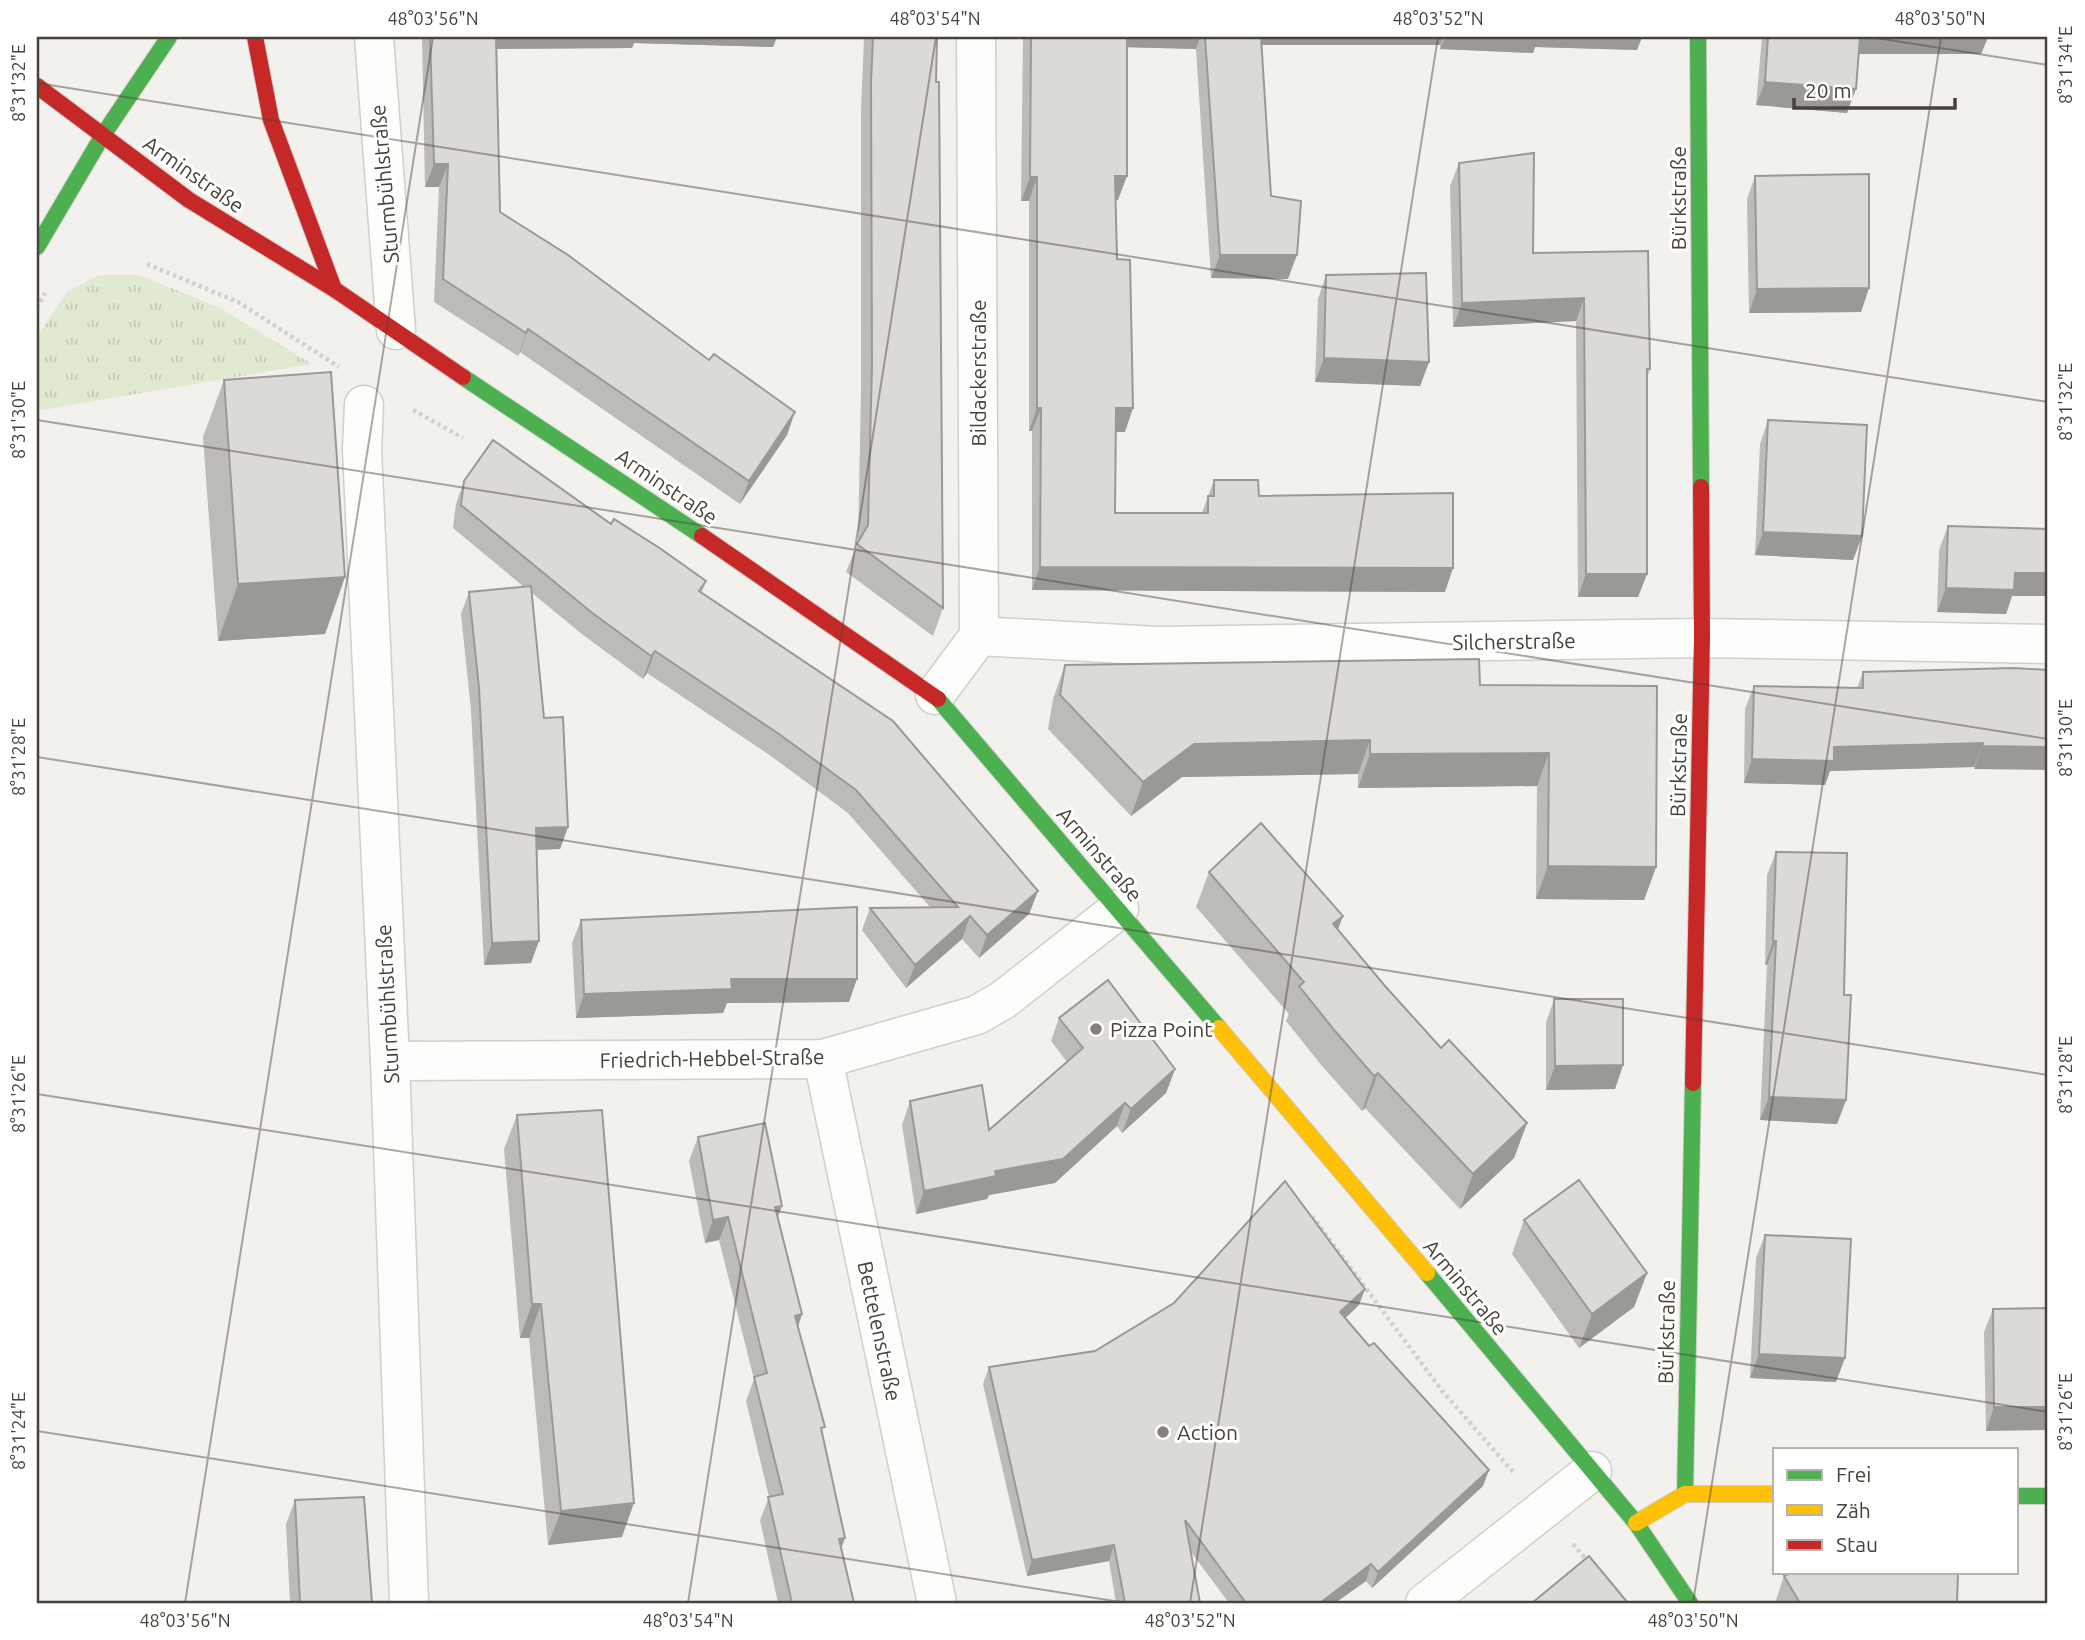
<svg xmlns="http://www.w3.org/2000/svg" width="2085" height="1640" viewBox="0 0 2085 1640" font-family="Ubuntu,sans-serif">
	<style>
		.grass { fill: url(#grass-tufts) }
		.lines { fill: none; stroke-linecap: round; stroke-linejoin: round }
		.street-casing { stroke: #d0cfcb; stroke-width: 41 }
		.fast-casing { stroke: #d0cdc5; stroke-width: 18 }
		.slow-casing { stroke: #d0cdc5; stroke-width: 18 }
		.jam-casing { stroke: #d0cdc5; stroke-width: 18 }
		.path { stroke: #d2d1cc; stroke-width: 4.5; stroke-dasharray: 3.5 3.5; stroke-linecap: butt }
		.street { stroke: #fdfdfc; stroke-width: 38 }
		.fast { stroke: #4caf50; stroke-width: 16 }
		.slow { stroke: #ffc107; stroke-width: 16 }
		.jam { stroke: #c62828; stroke-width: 16 }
		.wall { fill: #bdbbb8 }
		.shaded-wall { fill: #9a9996 }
		.building { fill: #dcdad6; stroke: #9a9996; stroke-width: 2 }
		.ticks { fill: none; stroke: #48423a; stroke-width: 2; stroke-opacity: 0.45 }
		.poi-dot { fill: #847f79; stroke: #fff; stroke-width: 2.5 }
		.labels { text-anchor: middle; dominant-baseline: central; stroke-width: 6; stroke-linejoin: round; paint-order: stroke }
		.street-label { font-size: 21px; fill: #48423a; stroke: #fff }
		.poi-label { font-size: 21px; fill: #48423a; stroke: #fff; text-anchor: start }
		.neatline { fill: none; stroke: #48423a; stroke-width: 2.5 }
		.ticks-label { font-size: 18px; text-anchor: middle; fill: #48423a }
	</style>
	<defs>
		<pattern id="grass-tufts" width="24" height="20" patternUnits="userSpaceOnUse" patternTransform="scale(1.75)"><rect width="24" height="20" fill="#e0ead1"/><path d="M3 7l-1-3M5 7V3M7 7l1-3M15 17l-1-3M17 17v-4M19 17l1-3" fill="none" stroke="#c2cab4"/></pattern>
	</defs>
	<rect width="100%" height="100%" fill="#f2f1ee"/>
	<polygon class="grass" points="99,275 139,275 220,308 312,364 37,411 37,337 67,292"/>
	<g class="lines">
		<g class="street-casing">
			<g id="street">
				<polyline points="374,37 396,330"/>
				<polyline points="364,405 362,450 390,1061 409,1603"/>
				<polyline points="979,636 1157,646 1702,638 2048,644"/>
				<polyline points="935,695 979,636 976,37"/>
				<polyline points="823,1059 937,1603"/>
				<polyline points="390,1061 823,1059 977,1015 1003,1000 1119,909"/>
				<polyline points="1425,1603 1592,1471"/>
			</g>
		</g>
		<g class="fast-casing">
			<g id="fast">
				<polyline points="1698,37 1701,487"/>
				<polyline points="37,247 103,135 169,37"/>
				<polyline points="463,377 702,536"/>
				<polyline points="938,699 1219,1028"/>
				<polyline points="1427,1273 1636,1523 1690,1603"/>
				<polyline points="1685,1494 1693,1083"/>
				<polyline points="2017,1496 2048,1496"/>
			</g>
		</g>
		<g class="slow-casing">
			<g id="slow">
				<polyline points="1219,1028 1427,1273"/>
				<polyline points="1636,1523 1685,1494 1775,1494"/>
			</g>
		</g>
		<g class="jam-casing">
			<g id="jam">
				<polyline points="255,37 271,120 334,289"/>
				<polyline points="37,86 189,200 334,289 463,377"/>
				<polyline points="702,536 938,699"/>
				<polyline points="1693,1083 1702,638 1701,487"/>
			</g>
		</g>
		<g class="path">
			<polyline points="147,264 238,302 339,367"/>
			<polyline points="37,308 45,293"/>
			<polyline points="413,410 463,438"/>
			<polyline points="1312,1216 1443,1392 1514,1473"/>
			<polyline points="1573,1544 1588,1562"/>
		</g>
		<use href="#street" class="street"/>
		<use href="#fast" class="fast"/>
		<use href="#slow" class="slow"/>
		<use href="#jam" class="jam"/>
	</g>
	<g class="wall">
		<polygon points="422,37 777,37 773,47 634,43 632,48 497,49 500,212 787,435 740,504 520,352 518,356 434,302 439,187 425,187"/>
		<polygon points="864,37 937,37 936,82 943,608 933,636 846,572 858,542 861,393 861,111"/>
		<polygon points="1023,37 1642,37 1637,50 1535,47 1533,53 1440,49 1440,45 1261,45 1271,196 1288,279 1211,278 1196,49 1127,47 1118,200 1115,200 1125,432 1116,432 1115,513 1202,513 1214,480 1259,496 1445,592 1032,590 1032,431 1029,431 1029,201 1021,201"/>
		<polygon points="1762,37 1988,37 1981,54 1859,54 1847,113 1756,105"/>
		<polygon points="1459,163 1533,253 1648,251 1650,369 1647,378 1647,574 1638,597 1578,597 1576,321 1453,327 1450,186"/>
		<polygon points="1755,176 1869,288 1861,312 1749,313 1747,199"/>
		<polygon points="1326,275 1429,362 1420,386 1315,382 1318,299"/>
		<polygon points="224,380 345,577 325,634 218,641 203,437"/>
		<polygon points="1768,420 1862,536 1853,560 1755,555 1760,444"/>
		<polygon points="464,481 611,524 706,581 702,592 1038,891 1029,914 979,958 962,939 906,988 862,930 870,908 930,907 848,813 771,756 647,673 643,679 583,635 532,593 544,718 568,827 560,849 537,850 531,963 484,965 471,710 461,614 469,592 524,587 453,528 456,504"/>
		<polygon points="1948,526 2048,529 2048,596 2012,596 2006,614 1937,612 1939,550"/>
		<polygon points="1065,665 1480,685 1657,686 1656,867 1644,900 1536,899 1537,786 1358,788 1358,774 1182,777 1131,816 1048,729 1053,699"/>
		<polygon points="2013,668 1974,769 1974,767 1830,771 1825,785 1744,783 1745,709 1754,686 1857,688 1863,672"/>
		<polygon points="1776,852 1844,995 1846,1100 1837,1124 1760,1120 1767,965 1765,965 1767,875"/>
		<polygon points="1209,872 1338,930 1385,986 1441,1048 1527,1123 1514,1158 1460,1209 1365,1108 1362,1111 1322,1066 1286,1021 1289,1014 1196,907"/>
		<polygon points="581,920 849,1002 727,1003 723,1013 576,1018 572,943"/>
		<polygon points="1554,999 1623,1065 1615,1089 1546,1090 1546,1023"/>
		<polygon points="1059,1018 1175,1069 1166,1093 1122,1133 1117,1126 1055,1183 989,1195 987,1199 916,1214 902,1125 910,1101 989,1130 1067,1062 1051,1041"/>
		<polygon points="517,1115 622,1537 548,1545 529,1338 520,1338 504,1149"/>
		<polygon points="698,1137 778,1216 802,1314 798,1327 845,1538 841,1548 854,1603 778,1603 760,1520 769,1497 746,1401 754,1379 719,1240 705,1243 689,1161"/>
		<polygon points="1524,1220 1647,1273 1634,1307 1579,1348 1512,1254"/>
		<polygon points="1765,1235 1836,1382 1750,1378 1756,1258"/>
		<polygon points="1174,1303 1359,1305 1345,1318 1483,1486 1372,1588 1366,1581 1335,1603 1229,1603 1191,1552 1200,1603 1116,1603 1109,1561 1027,1576 983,1384 989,1367 1095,1351"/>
		<polygon points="2048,1308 1986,1431 1984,1332 1993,1309"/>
		<polygon points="295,1500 372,1603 290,1603 286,1524"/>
		<polygon points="1784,1576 1957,1603 1775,1603"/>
	</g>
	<g class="shaded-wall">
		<polygon points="492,37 777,37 773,47 634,43 632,48 488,49"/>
		<polygon points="1122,37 1200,37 1196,49 1118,47"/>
		<polygon points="1254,37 1443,37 1440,45 1251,45"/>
		<polygon points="1445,37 1642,37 1637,50 1535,47 1533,53 1440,49"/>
		<polygon points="1858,37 1988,37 1981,54 1852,54"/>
		<polygon points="1765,82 1856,89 1847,113 1756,105"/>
		<polygon points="434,164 448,164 439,187 425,187"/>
		<polygon points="1115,176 1127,176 1118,200 1106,200"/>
		<polygon points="1030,177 1037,177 1029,201 1021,201"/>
		<polygon points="1220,255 1297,255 1288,279 1211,278"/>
		<polygon points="1869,288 1861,312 1749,313 1757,289"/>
		<polygon points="1584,298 1576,321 1453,327 1462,303"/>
		<polygon points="528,329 520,352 518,356 526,333"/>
		<polygon points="1324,358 1429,362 1420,386 1315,382"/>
		<polygon points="1037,408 1041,408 1032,431 1029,431"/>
		<polygon points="1116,408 1133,408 1125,432 1108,432"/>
		<polygon points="795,412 787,435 740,504 749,481"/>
		<polygon points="1763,532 1862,536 1853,560 1755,555"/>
		<polygon points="1040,567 1453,568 1445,592 1032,590"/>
		<polygon points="2015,573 2048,573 2048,596 2012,596 2006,614 1937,612 1946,588"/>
		<polygon points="1586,574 1647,574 1638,597 1578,597"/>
		<polygon points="345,577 325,634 218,641 238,584"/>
		<polygon points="655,651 647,673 643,679 651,656"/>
		<polygon points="1370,740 1358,774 1182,777 1131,816 1143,782 1194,744"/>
		<polygon points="1983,743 1974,767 1830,771 1825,785 1744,783 1752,759 1834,747"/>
		<polygon points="1982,746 2048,747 2048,770 1974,769"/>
		<polygon points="1549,753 1537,786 1358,788 1370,754"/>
		<polygon points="568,827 560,849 528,850 536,828"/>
		<polygon points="1548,866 1656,867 1644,900 1536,899"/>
		<polygon points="1038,891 1029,914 979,958 987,935"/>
		<polygon points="970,916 962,939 906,988 915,965"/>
		<polygon points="1343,916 1330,951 1333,924"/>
		<polygon points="539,941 531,963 484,965 492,943"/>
		<polygon points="1773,941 1776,941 1767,965 1765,965"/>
		<polygon points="731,979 857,979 849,1002 727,1003 723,1013 576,1018 584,994"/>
		<polygon points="1623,1065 1615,1089 1546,1090 1555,1066"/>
		<polygon points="1175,1069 1166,1093 1122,1133 1131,1109"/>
		<polygon points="1378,1073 1365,1108 1362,1111 1374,1076"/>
		<polygon points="1769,1097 1846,1100 1837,1124 1760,1120"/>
		<polygon points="1125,1103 1117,1126 1055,1183 989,1195 987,1199 916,1214 924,1191 995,1171"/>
		<polygon points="1527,1123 1514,1158 1460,1209 1473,1174"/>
		<polygon points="782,1206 773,1229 775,1207"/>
		<polygon points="728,1217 719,1240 705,1243 713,1220"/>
		<polygon points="1647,1273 1634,1307 1579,1348 1592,1314"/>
		<polygon points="1365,1289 1359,1305 1335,1328 1340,1312"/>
		<polygon points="532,1304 541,1304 529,1338 520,1338"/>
		<polygon points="802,1314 794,1338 795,1316"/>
		<polygon points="1759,1354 1845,1358 1836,1382 1750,1378"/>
		<polygon points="1994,1407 2048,1407 2048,1430 1986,1431"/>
		<polygon points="1489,1470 1483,1486 1372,1588 1378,1572"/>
		<polygon points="634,1503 622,1537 548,1545 561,1511"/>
		<polygon points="845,1538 836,1562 839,1539"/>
		<polygon points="1114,1545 1109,1561 1027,1576 1032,1560"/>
		<polygon points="1371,1564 1366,1581 1335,1603 1320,1603"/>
	</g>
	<g class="building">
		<polygon points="430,37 496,37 500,212 568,255 709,360 714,354 795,412 749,481 528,329 526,333 443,279 448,164 434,164"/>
		<polygon points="873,37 937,37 936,82 939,82 943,608 857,544 868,525 872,364 871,83"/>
		<polygon points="1031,37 1127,37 1127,176 1115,176 1117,259 1130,260 1133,408 1116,408 1115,513 1208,513 1208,496 1214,496 1214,480 1258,480 1259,496 1453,493 1453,568 1040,567 1041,408 1037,408 1037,177 1030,177"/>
		<polygon points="1205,37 1261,37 1271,196 1301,201 1297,255 1220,255"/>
		<polygon points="1768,37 1860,37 1856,89 1765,82"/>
		<polygon points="1534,153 1533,253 1648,251 1650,369 1647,369 1647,574 1586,574 1584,298 1462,303 1459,163"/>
		<polygon points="1869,174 1869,288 1757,289 1755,176"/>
		<polygon points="1426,273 1429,362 1324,358 1326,275"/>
		<polygon points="331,372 345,577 238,584 224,380"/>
		<polygon points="1768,420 1867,425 1862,536 1763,532"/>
		<polygon points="493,440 611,524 614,519 661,549 706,581 699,591 893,721 1038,891 987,935 970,916 915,965 870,908 958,907 856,790 779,734 655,651 651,656 591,612 461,505 464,481"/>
		<polygon points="1948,526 2048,529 2048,573 2015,573 2014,590 1946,588"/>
		<polygon points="531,586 544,718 563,717 568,827 536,828 539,941 492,943 479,688 469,592"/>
		<polygon points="1479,659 1480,685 1657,686 1656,867 1548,866 1549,753 1370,754 1370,740 1194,744 1143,782 1060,695 1065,665"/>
		<polygon points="2013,668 2048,670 2048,747 1982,746 1983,743 1834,747 1834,761 1752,759 1754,686 1863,688 1863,672"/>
		<polygon points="1261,823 1343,916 1333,924 1385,986 1441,1048 1449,1040 1527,1123 1473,1174 1378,1073 1374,1076 1335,1031 1299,986 1304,982 1209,872"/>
		<polygon points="1776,852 1847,853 1844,995 1851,995 1846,1100 1769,1097 1776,941 1773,941"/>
		<polygon points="857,907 857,979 731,979 732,989 584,994 581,920"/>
		<polygon points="1108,980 1175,1069 1131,1109 1125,1103 1063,1159 995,1171 996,1176 924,1191 910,1101 982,1085 989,1130 1083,1048 1059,1018"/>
		<polygon points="1554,999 1623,999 1623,1065 1555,1066"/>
		<polygon points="602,1110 634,1503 561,1511 541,1304 532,1304 517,1115"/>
		<polygon points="765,1123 782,1206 775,1207 802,1314 795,1316 825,1427 821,1428 845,1538 839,1539 854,1603 792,1603 768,1497 783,1494 754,1377 767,1373 728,1217 713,1220 698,1137"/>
		<polygon points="1579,1180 1647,1273 1592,1314 1524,1220"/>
		<polygon points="1285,1181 1365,1289 1340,1312 1369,1346 1374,1343 1489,1470 1378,1572 1371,1564 1320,1603 1246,1603 1185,1520 1200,1603 1125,1603 1114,1545 1032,1560 989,1367 1095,1351 1174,1303"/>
		<polygon points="1765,1235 1851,1239 1845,1358 1759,1354"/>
		<polygon points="2048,1308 2048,1407 1994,1407 1993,1309"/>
		<polygon points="364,1497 372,1603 300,1603 295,1500"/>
		<polygon points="1589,1556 1628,1603 1532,1603"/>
		<polygon points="1793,1572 1958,1572 1957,1603 1800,1603 1784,1576"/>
	</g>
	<path class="ticks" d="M1870 37 2048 65M37 83 2048 402M37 420 2048 739M37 757 2048 1075M37 1094 2048 1412M37 1431 1127 1603M185 1603 433 37M688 1603 936 37M1190 1603 1438 37M1693 1603 1941 37"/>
	<g class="poi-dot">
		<circle cx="1096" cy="1029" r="7"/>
		<circle cx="1163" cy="1432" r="7"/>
	</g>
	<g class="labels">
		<g class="street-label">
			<text transform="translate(194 174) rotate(35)">Arminstraße</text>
			<text transform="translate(384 184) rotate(-95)">Sturmbühlstraße</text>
			<text transform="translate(1678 198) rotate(-90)">Bürkstraße</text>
			<text transform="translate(978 373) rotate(-90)">Bildackerstraße</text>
			<text transform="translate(667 486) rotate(34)">Arminstraße</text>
			<text transform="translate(1514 641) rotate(-1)">Silcherstraße</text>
			<text transform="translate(1678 765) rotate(-89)">Bürkstraße</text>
			<text transform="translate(1100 854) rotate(49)">Arminstraße</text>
			<text transform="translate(387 1004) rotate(-93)">Sturmbühlstraße</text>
			<text transform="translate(712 1058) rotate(-1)">Friedrich-Hebbel-Straße</text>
			<text transform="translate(1466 1287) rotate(50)">Arminstraße</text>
			<text transform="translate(880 1331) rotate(78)">Bettelenstraße</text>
			<text transform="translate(1666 1332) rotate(-89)">Bürkstraße</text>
		</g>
		<g class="poi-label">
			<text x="1110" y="1029">Pizza Point</text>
			<text x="1177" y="1432">Action</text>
		</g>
	</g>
	<rect width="2085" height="1640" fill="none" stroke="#ffffff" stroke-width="77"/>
	<rect x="1773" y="1448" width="245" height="126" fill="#ffffff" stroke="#b6b3b0" stroke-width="2"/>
	<rect x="1787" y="1470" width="35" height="10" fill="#4caf50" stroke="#b6b3b0" stroke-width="2"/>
	<text x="1836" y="1482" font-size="21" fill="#48423a">Frei</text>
	<rect x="1787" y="1505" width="35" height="10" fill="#ffc107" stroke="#b6b3b0" stroke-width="2"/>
	<text x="1836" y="1518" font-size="21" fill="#48423a">Zäh</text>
	<rect x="1787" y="1540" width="35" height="10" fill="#c62828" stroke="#b6b3b0" stroke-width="2"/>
	<text x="1836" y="1552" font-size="21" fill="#48423a">Stau</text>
	<path d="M1794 98v10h161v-10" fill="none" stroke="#48423a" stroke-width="3.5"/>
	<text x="1805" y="98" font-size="21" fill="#48423a" stroke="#ffffff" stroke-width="5" paint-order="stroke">20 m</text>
	<rect x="38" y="38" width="2008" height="1564" class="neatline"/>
	<g class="ticks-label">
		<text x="433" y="25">48°03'56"N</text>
		<text x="935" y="25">48°03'54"N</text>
		<text x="1438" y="25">48°03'52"N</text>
		<text x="1940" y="25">48°03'50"N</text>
		<text transform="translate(2066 65) rotate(-90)" y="6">8°31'34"E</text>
		<text transform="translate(19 83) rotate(-90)" y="6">8°31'32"E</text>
		<text transform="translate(2066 402) rotate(-90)" y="6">8°31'32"E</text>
		<text transform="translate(19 420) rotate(-90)" y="6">8°31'30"E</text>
		<text transform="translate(2066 738) rotate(-90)" y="6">8°31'30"E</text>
		<text transform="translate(19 757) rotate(-90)" y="6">8°31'28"E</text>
		<text transform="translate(2066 1075) rotate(-90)" y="6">8°31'28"E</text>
		<text transform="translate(19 1094) rotate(-90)" y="6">8°31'26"E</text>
		<text transform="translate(2066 1412) rotate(-90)" y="6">8°31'26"E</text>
		<text transform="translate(19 1431) rotate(-90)" y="6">8°31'24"E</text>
		<text x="185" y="1627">48°03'56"N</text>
		<text x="688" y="1627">48°03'54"N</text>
		<text x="1190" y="1627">48°03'52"N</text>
		<text x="1693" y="1627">48°03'50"N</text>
	</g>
</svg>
